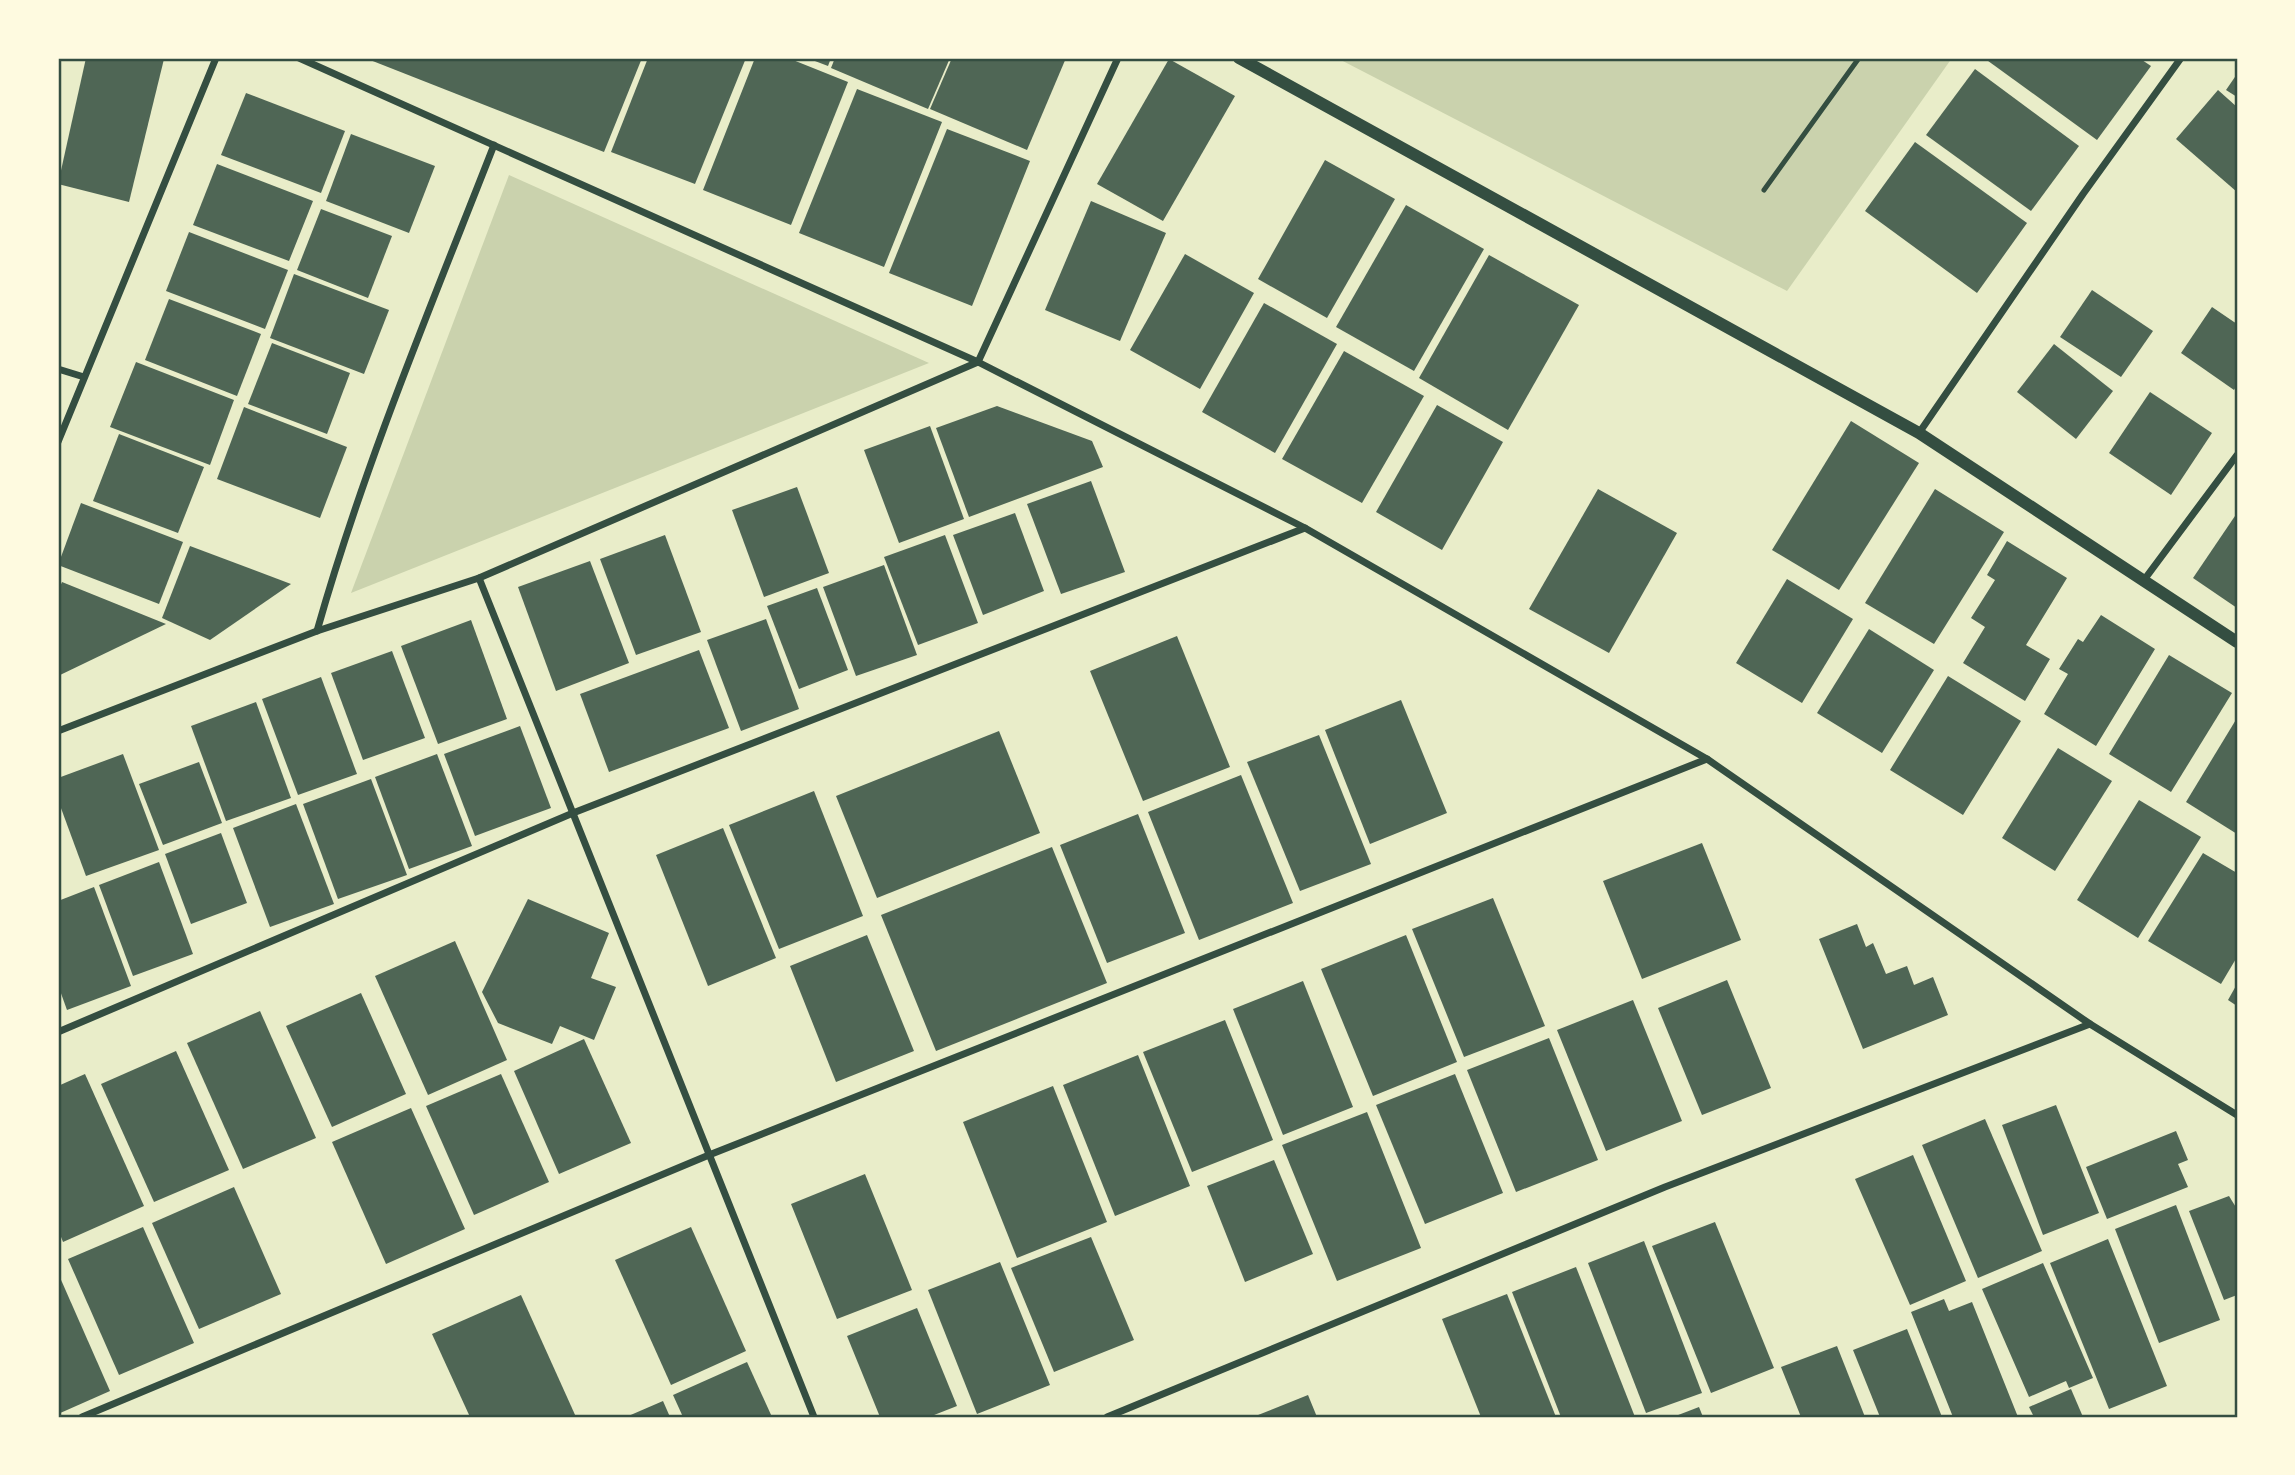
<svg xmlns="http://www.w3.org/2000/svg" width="2295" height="1475" viewBox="0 0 2295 1475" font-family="Mulish,sans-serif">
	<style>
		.green { fill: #cad2ad }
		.building { fill: #4f6655 }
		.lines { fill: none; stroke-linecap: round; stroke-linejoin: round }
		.service { stroke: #344e41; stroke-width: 5 }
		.minor { stroke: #344e41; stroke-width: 7 }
		.tertiary { stroke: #344e41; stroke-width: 12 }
		.neatline { fill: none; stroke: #344e41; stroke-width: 2.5 }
	</style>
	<rect width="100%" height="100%" fill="#e9edc9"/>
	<g class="green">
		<polygon points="1337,58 1952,58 1787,291"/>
		<polygon points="509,175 929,363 351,593"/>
	</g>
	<g class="building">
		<polygon points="86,58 164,59 129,202 58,184"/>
		<polygon points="365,58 642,58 604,152"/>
		<polygon points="648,58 746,58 695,184 611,152"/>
		<polygon points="755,58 788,58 848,82 791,225 703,190"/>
		<polygon points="807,58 831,58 828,66"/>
		<polygon points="835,58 950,58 928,109 831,68"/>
		<polygon points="952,58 1066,58 1027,150 930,109"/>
		<polygon points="1984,58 2139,58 2151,66 2097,140"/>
		<polygon points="1169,59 1235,96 1163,221 1097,184"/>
		<polygon points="1975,69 2079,146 2031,211 1926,135"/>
		<polygon points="2237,74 2237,97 2226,90"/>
		<polygon points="857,89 942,122 884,267 799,233"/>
		<polygon points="2218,90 2237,107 2237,192 2176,139"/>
		<polygon points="246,93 345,131 321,193 221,155"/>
		<polygon points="947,129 1030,161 972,306 889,273"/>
		<polygon points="351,134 435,166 409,233 326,201"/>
		<polygon points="1915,142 2027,223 1977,293 1865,211"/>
		<polygon points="1325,160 1395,199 1327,318 1258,279"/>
		<polygon points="217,164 313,201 289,261 193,225"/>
		<polygon points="1091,201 1166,233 1120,341 1045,310"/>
		<polygon points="1406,205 1484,249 1414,371 1336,327"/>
		<polygon points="321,209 392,236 368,298 297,270"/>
		<polygon points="189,232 288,270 265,329 166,291"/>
		<polygon points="1185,254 1254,293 1200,389 1130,350"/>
		<polygon points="1489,255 1579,305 1508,430 1419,378"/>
		<polygon points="294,274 389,310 364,374 270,338"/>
		<polygon points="2092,290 2153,331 2121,377 2060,337"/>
		<polygon points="169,299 261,334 237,396 145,360"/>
		<polygon points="1264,303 1337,344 1275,453 1202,412"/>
		<polygon points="2212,307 2237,324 2237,385 2234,390 2181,353"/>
		<polygon points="272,343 350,373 327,434 248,404"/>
		<polygon points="2054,344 2113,391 2076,439 2017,392"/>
		<polygon points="1344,351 1424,396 1362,503 1282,459"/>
		<polygon points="136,362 234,400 210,465 110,427"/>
		<polygon points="2150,392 2212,433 2171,495 2109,453"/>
		<polygon points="1437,405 1503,442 1442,550 1376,512"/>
		<polygon points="997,406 1092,441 1103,467 969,517 936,428"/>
		<polygon points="244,407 347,447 320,518 217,479"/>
		<polygon points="1851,421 1919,463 1839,590 1772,550"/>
		<polygon points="930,426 964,519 899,543 864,450"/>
		<polygon points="119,434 204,467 178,533 93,501"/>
		<polygon points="1091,481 1125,572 1061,594 1027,504"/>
		<polygon points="797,487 829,573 764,597 732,510"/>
		<polygon points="1598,489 1677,533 1609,653 1529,609"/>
		<polygon points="1935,489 2004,532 1934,644 1865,603"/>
		<polygon points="81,503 183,542 159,604 58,565"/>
		<polygon points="1015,513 1044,591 983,615 953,535"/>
		<polygon points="2237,513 2237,608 2193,578"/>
		<polygon points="665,535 701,632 636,655 600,559"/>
		<polygon points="945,535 978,623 918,645 884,557"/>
		<polygon points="2007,541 2067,578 2026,645 2050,659 2025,701 1963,663 1985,627 1971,618 1995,580 1987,575"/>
		<polygon points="190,546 291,584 210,640 162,618"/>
		<polygon points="590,561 629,663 556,691 518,587"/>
		<polygon points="884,565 917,655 856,676 823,587"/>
		<polygon points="1787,579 1853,619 1802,703 1736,663"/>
		<polygon points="62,582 166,624 58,676 58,591"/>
		<polygon points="817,588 848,670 799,689 767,606"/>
		<polygon points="2101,615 2155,649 2096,746 2044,714 2068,674 2059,669 2078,639 2083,642"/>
		<polygon points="766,619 799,709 741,731 707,640"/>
		<polygon points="471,620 507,719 438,744 401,646"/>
		<polygon points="1869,629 1934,670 1882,753 1817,713"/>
		<polygon points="1177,636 1230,767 1143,801 1090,671"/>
		<polygon points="699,650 729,728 609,772 580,694"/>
		<polygon points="392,651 425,738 363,760 331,673"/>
		<polygon points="2169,655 2232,693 2171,792 2109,754"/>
		<polygon points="1948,676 2021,721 1963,815 1890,770"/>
		<polygon points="321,677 357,774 298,795 262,699"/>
		<polygon points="1401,700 1447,813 1370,844 1325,730"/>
		<polygon points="256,702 291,798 226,821 191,726"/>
		<polygon points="2237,718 2237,834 2186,802"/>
		<polygon points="520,726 551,808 475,836 444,754"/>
		<polygon points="999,731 1040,833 877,898 836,796"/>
		<polygon points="1319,735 1371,864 1300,891 1247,762"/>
		<polygon points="2058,748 2112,781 2055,871 2002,838"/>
		<polygon points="123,754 159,850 86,876 58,800 58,778"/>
		<polygon points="437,754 472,846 409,869 375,777"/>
		<polygon points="199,762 222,823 163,845 139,784"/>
		<polygon points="1241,775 1293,903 1199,940 1148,812"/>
		<polygon points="371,779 407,875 338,899 303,804"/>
		<polygon points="814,791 863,916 779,949 729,825"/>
		<polygon points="2139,800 2201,837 2138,938 2077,900"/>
		<polygon points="296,804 334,904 270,927 233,828"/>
		<polygon points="1138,814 1185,933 1107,963 1060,845"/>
		<polygon points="723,828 776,958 708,986 656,855"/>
		<polygon points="221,833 247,903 191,924 165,854"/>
		<polygon points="1702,843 1741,940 1642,979 1603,881"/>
		<polygon points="1052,847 1107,983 936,1051 881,915"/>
		<polygon points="2203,853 2237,873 2237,957 2221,984 2148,941"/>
		<polygon points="159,862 193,954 133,976 99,885"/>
		<polygon points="94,887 131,986 67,1010 58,985 58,901"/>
		<polygon points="1493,898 1545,1026 1464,1057 1412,929"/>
		<polygon points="528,899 609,933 591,978 616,987 594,1040 560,1026 552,1044 498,1023 482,992"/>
		<polygon points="1857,924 1866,947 1873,943 1886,974 1907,966 1914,985 1933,977 1948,1015 1863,1049 1819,939"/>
		<polygon points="867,935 914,1051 836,1082 790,966"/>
		<polygon points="1406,935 1457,1062 1373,1096 1321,969"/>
		<polygon points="455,941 507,1060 428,1095 375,976"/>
		<polygon points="1727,980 1771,1088 1702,1115 1658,1008"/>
		<polygon points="1303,981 1353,1107 1283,1135 1233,1009"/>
		<polygon points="2237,984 2237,1006 2228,1000"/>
		<polygon points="361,993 406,1094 332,1127 286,1026"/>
		<polygon points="1633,1000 1682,1121 1606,1151 1557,1030"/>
		<polygon points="260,1011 316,1138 243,1169 187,1043"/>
		<polygon points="1225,1020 1273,1140 1192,1172 1143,1052"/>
		<polygon points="1549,1038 1598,1160 1516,1192 1467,1070"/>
		<polygon points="584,1039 631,1143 559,1174 514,1071"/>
		<polygon points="176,1051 229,1170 154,1202 101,1084"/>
		<polygon points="1138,1055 1190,1186 1115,1216 1063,1085"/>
		<polygon points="85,1074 144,1206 63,1242 58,1229 58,1086"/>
		<polygon points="501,1074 549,1182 474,1215 426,1106"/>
		<polygon points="1455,1074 1503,1193 1425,1224 1376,1105"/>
		<polygon points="1053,1086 1107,1222 1017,1258 963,1122"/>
		<polygon points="2056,1105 2099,1213 2043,1235 2002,1125"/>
		<polygon points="411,1108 465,1229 386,1264 332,1142"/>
		<polygon points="1367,1112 1421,1248 1337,1281 1282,1145"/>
		<polygon points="1985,1119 2042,1251 1978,1278 1922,1145"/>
		<polygon points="2176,1131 2188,1160 2178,1164 2188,1187 2107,1219 2086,1167"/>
		<polygon points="1913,1155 1966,1281 1910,1305 1855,1179"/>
		<polygon points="1274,1160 1313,1254 1245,1282 1207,1186"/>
		<polygon points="865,1174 912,1290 837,1319 791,1204"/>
		<polygon points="234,1187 281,1294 199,1329 152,1223"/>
		<polygon points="2229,1196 2237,1209 2237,1295 2224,1300 2189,1211"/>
		<polygon points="2176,1205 2220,1320 2159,1343 2115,1229"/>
		<polygon points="1715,1222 1774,1368 1711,1393 1652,1246"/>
		<polygon points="143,1227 194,1343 119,1375 68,1259"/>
		<polygon points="691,1227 746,1351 671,1385 615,1260"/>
		<polygon points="1091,1237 1134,1340 1054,1372 1011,1268"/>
		<polygon points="2108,1239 2167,1386 2109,1409 2050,1263"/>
		<polygon points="1644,1241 1702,1393 1646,1413 1588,1263"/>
		<polygon points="1000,1262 1050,1385 977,1414 928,1290"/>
		<polygon points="2043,1263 2093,1378 2069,1388 2066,1381 2029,1397 1982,1289"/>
		<polygon points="1576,1267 1635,1417 1561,1417 1512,1292"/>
		<polygon points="58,1273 110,1391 58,1414"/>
		<polygon points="1507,1294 1556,1417 1481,1417 1442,1319"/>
		<polygon points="521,1295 576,1417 470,1417 432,1334"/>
		<polygon points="1944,1299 1949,1311 1972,1302 2018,1417 1953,1417 1911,1312"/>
		<polygon points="917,1308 957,1406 929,1417 880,1417 847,1336"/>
		<polygon points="1907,1329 1942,1417 1880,1417 1853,1350"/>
		<polygon points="1837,1346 1865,1417 1801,1417 1781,1367"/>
		<polygon points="747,1362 772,1417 683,1417 673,1395"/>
		<polygon points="2071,1389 2083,1417 2034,1417 2029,1407"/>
		<polygon points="1308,1395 1317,1417 1253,1417"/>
		<polygon points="663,1401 670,1417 626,1417"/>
		<polygon points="1699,1407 1703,1417 1673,1417"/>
	</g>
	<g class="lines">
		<polyline class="service" points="1764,190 1859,58"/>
		<g class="minor">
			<polyline points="299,58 978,362 1305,528 1707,759 2090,1024 2237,1115"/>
			<polyline points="58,369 84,377"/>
			<polyline points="1919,433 2083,194 2181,58"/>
			<polyline points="58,442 216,58"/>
			<polyline points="479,578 814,1417"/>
			<polyline points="2144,580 2237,455"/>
			<path d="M317 631C364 465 431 306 494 145"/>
			<polyline points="58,731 317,631 479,578 978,362 1118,58"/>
			<polyline points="58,1032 573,813 1305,528"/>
			<polyline points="82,1417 709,1155 1707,759"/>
			<polyline points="1107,1417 1665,1187 2090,1024"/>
		</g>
		<polyline class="tertiary" points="1239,58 1919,433 2237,642"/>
	</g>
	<rect width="2295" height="1475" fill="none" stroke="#fefae0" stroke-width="119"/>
	<rect x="60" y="60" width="2176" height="1356" class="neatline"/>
</svg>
